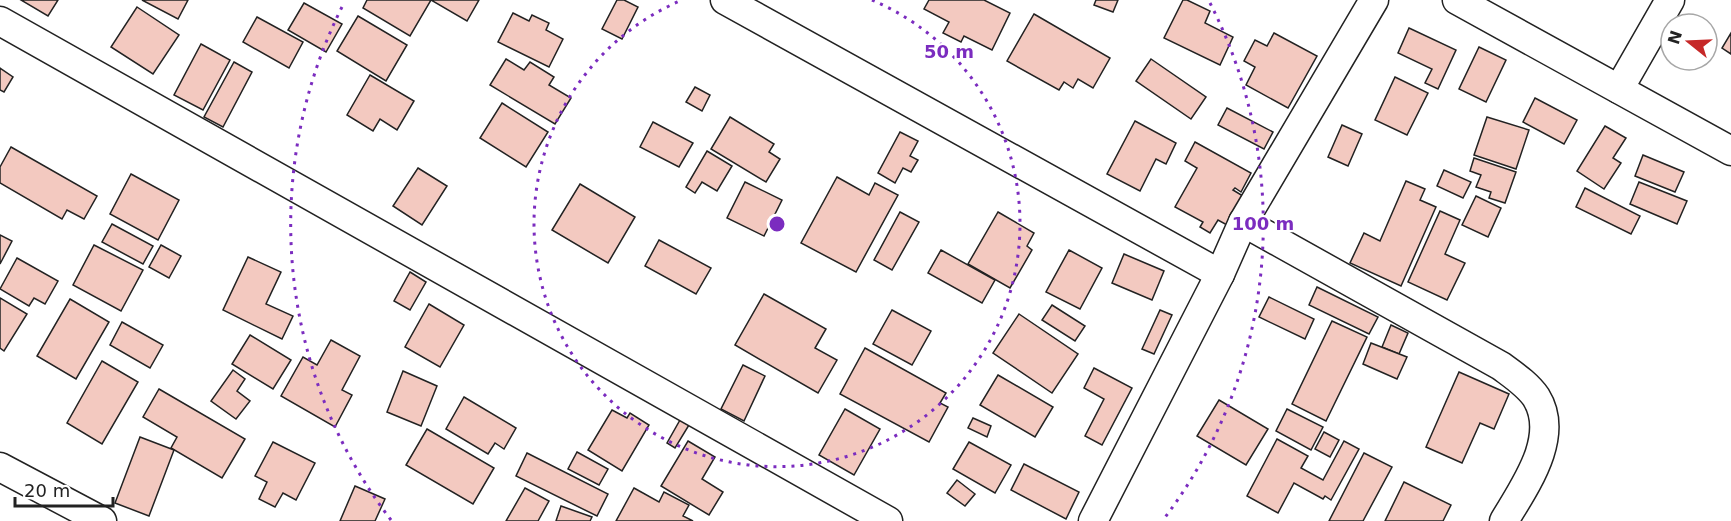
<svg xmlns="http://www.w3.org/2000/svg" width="1731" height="521" viewBox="0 0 1731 521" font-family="'DejaVu Sans',sans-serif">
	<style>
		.building { fill: #f3c9c0; stroke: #222; stroke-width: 1.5 }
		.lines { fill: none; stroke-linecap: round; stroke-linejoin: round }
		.street-casing { stroke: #222; stroke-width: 31 }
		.street { stroke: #fff; stroke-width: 28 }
		.ring { fill: none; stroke: #7b2cbf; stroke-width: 3; stroke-dasharray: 3 6 }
		.centre { fill: #7b2cbf; stroke: #fff; stroke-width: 3 }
		.ring-label { font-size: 18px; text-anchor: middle; font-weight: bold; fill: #7b2cbf; stroke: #fff; stroke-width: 4.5; stroke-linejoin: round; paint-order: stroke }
	</style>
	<rect width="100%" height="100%" fill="#fff"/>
	<g class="building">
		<polygon points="21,0 58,0 48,16"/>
		<polygon points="142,0 188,0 178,19"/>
		<polygon points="367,0 431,0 410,36 363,8"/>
		<polygon points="431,0 479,0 467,21"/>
		<polygon points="617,0 624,0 638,7 622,39 602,29"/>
		<polygon points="929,0 984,0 1010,13 992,50 964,36 961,42 943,33 949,22 924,9"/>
		<polygon points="1096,0 1118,0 1113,12 1094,5"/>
		<polygon points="1183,0 1187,0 1210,11 1205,23 1233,37 1220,65 1164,38"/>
		<polygon points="304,3 342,24 326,52 288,30"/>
		<polygon points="137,7 179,35 153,74 111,47"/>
		<polygon points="513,13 529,21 532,15 549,23 546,30 563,39 549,67 498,42"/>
		<polygon points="1034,14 1110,58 1093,88 1078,79 1073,88 1064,82 1059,90 1007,61"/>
		<polygon points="358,16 407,45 386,81 337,51"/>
		<polygon points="257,17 303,42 289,68 243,42"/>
		<polygon points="1409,28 1456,50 1438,89 1425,83 1432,69 1398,53"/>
		<polygon points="1274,33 1317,56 1288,108 1246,85 1255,67 1244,61 1255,40 1267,46"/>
		<polygon points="1731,33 1731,54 1722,48"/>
		<polygon points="201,44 230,60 203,110 174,95"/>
		<polygon points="1479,47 1506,60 1486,102 1459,89"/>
		<polygon points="506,59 524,70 530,62 554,77 549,85 571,98 555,124 490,85"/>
		<polygon points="1151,59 1206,97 1191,119 1136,81"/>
		<polygon points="234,62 252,72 223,127 204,117"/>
		<polygon points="0,68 13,77 4,92 0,90"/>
		<polygon points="370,75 414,101 397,130 380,119 373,131 347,115"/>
		<polygon points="1395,77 1428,93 1407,135 1375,120"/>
		<polygon points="695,87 710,95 702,111 686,102"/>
		<polygon points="1535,98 1577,120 1564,144 1523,122"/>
		<polygon points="502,103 548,132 526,167 480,138"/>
		<polygon points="1227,108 1273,132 1264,149 1218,125"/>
		<polygon points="730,117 774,144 769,152 780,159 766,182 711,149"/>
		<polygon points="1487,117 1529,130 1516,169 1474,155"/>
		<polygon points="1135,121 1176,143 1166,164 1156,159 1140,191 1107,174"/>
		<polygon points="653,122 693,143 679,167 640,147"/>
		<polygon points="1342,125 1362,134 1348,166 1328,157"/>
		<polygon points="1605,126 1626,138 1613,158 1621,163 1604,189 1577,171"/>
		<polygon points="900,132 918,141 910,156 918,160 911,172 903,168 895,183 878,173"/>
		<polygon points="1195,142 1251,173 1241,192 1235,188 1233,190 1243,196 1227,225 1218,220 1210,233 1200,227 1203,222 1175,207 1197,168 1185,161"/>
		<polygon points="11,147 97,196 84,219 67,210 62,219 0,183 0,167"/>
		<polygon points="707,151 732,166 717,191 702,182 695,193 686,187"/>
		<polygon points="1643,155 1684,172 1675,192 1635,176"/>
		<polygon points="1474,158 1516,172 1505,203 1489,198 1491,192 1476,187 1481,175 1470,171"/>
		<polygon points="418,168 447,186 422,225 393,206"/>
		<polygon points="1444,170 1471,182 1463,198 1437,186"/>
		<polygon points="131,174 179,200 158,240 110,214"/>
		<polygon points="837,177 869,195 875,183 898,195 856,272 801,243"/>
		<polygon points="1406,181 1425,189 1420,200 1436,207 1401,286 1350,263 1364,233 1380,241"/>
		<polygon points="745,182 782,200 764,236 727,218"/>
		<polygon points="1639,182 1687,201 1677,224 1630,204"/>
		<polygon points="580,184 635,217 608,263 552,230"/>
		<polygon points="1585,188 1640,216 1631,234 1576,207"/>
		<polygon points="1476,196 1501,208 1488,237 1462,225"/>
		<polygon points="1440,211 1460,220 1445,254 1465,263 1447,300 1408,282"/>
		<polygon points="900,212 919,222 892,270 874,260"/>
		<polygon points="998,212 1034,233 1027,246 1032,250 1010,288 968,264"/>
		<polygon points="112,224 153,246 143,264 102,242"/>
		<polygon points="0,235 12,241 0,264"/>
		<polygon points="659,240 711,268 696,294 645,266"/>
		<polygon points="94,245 143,270 121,311 73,285"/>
		<polygon points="161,245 181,256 169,278 149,267"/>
		<polygon points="941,250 995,280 982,303 928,273"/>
		<polygon points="1069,250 1102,268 1080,309 1046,292"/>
		<polygon points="1124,254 1164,271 1152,300 1112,283"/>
		<polygon points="248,257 281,272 266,304 293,316 282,339 223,310"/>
		<polygon points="17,258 58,281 45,304 34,298 29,306 0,289"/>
		<polygon points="410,272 426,282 410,310 394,301"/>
		<polygon points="1317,287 1378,317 1369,334 1309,305"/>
		<polygon points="764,294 826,329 815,348 837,360 818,393 735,345"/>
		<polygon points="1269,297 1314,319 1305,339 1259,317"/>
		<polygon points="0,298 27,314 4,351 0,348"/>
		<polygon points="70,299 109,322 76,379 37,356"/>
		<polygon points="429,304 464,325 440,367 405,347"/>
		<polygon points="1052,305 1085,326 1075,341 1042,320"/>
		<polygon points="892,310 931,331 912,365 873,344"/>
		<polygon points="1160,310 1172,315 1154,354 1142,349"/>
		<polygon points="1019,314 1078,354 1052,393 993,353"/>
		<polygon points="1332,321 1367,337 1326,421 1292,404"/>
		<polygon points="122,322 163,345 150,368 110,345"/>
		<polygon points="1391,325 1408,333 1399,354 1382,347"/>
		<polygon points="250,335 291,360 273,389 232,364"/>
		<polygon points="331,340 360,356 342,390 352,395 335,427 281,396 303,357 317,365"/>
		<polygon points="1371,343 1407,357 1397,379 1363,364"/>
		<polygon points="865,348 946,393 940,403 948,407 929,442 840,394"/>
		<polygon points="102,361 138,382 102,444 67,423"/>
		<polygon points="743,365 765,376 744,421 721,409"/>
		<polygon points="1094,368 1132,388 1102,445 1085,436 1104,399 1084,388"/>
		<polygon points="233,370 245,379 237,391 250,401 236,419 211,401"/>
		<polygon points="403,371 437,386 421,426 387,412"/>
		<polygon points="1459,372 1509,394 1494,429 1480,423 1462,463 1426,447"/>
		<polygon points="998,375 1053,407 1035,437 980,405"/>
		<polygon points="159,389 245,439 222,478 171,448 177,437 143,417"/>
		<polygon points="464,397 516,428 504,449 495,443 488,454 446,429"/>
		<polygon points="1219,400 1268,429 1246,465 1197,436"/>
		<polygon points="845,409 880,429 854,475 819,455"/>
		<polygon points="1287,409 1323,427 1311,450 1276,431"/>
		<polygon points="612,410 627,418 630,413 649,425 622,471 588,450"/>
		<polygon points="973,418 991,426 987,437 968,428"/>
		<polygon points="680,420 689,425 675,448 667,443"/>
		<polygon points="427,429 494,468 473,504 406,465"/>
		<polygon points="1324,432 1339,440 1330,457 1315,449"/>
		<polygon points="140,437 174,450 149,516 115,503"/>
		<polygon points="1277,439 1308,456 1301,468 1323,480 1344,441 1359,449 1331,500 1325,496 1323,499 1294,483 1278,513 1247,496"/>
		<polygon points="688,441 715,457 702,479 723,492 709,515 661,486"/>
		<polygon points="273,442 315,463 296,500 283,493 275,507 259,499 267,482 255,476"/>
		<polygon points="969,442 1011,465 995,493 953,469"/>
		<polygon points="577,452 608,469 599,485 568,469"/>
		<polygon points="527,453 608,494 597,516 516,476"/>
		<polygon points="1364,453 1392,467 1363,521 1329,521"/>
		<polygon points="1024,464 1079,492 1066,519 1011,490"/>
		<polygon points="957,480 975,494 965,506 947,493"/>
		<polygon points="1404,482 1451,505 1443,521 1385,521"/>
		<polygon points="355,486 385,499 375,521 340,521"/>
		<polygon points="525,488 549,501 538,521 506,521"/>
		<polygon points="634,488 659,502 664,492 689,505 683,516 693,521 616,521"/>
		<polygon points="561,506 592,517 590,521 556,521"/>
	</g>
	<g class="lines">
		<g class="street-casing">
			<g id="street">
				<polyline points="725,0 1220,274"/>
				<polyline points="1457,0 1731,151"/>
				<polyline points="0,21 888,521"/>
				<polyline points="1619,89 1670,0"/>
				<path d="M1243 222 1501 366C1513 375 1527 384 1536 397 1561 437 1524 487 1504 521"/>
				<polyline points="0,467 102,521"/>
				<polyline points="1093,521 1220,274 1243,222 1374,0"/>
			</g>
		</g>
		<use href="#street" class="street"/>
	</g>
	<g class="ring">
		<path d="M872 0A243 243 0 1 1 682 0"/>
		<path d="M391 520A486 486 0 0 1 344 3M1210 3A486 486 0 0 1 1163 520"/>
	</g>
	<circle cx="777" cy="224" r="9" class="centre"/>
	<g class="ring-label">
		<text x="949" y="58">50 m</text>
		<text x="1263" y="230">100 m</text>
	</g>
	<g transform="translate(1689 42) rotate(288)"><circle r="28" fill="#ffffff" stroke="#a7a7a7" stroke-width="1.5"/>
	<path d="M0-4.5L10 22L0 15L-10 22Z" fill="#c62828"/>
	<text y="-9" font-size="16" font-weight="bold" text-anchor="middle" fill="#222222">N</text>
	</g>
	<path d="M15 497v9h98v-9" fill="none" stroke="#222222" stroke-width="3"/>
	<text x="24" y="497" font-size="18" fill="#222222" stroke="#ffffff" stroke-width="4.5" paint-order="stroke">20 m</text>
</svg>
